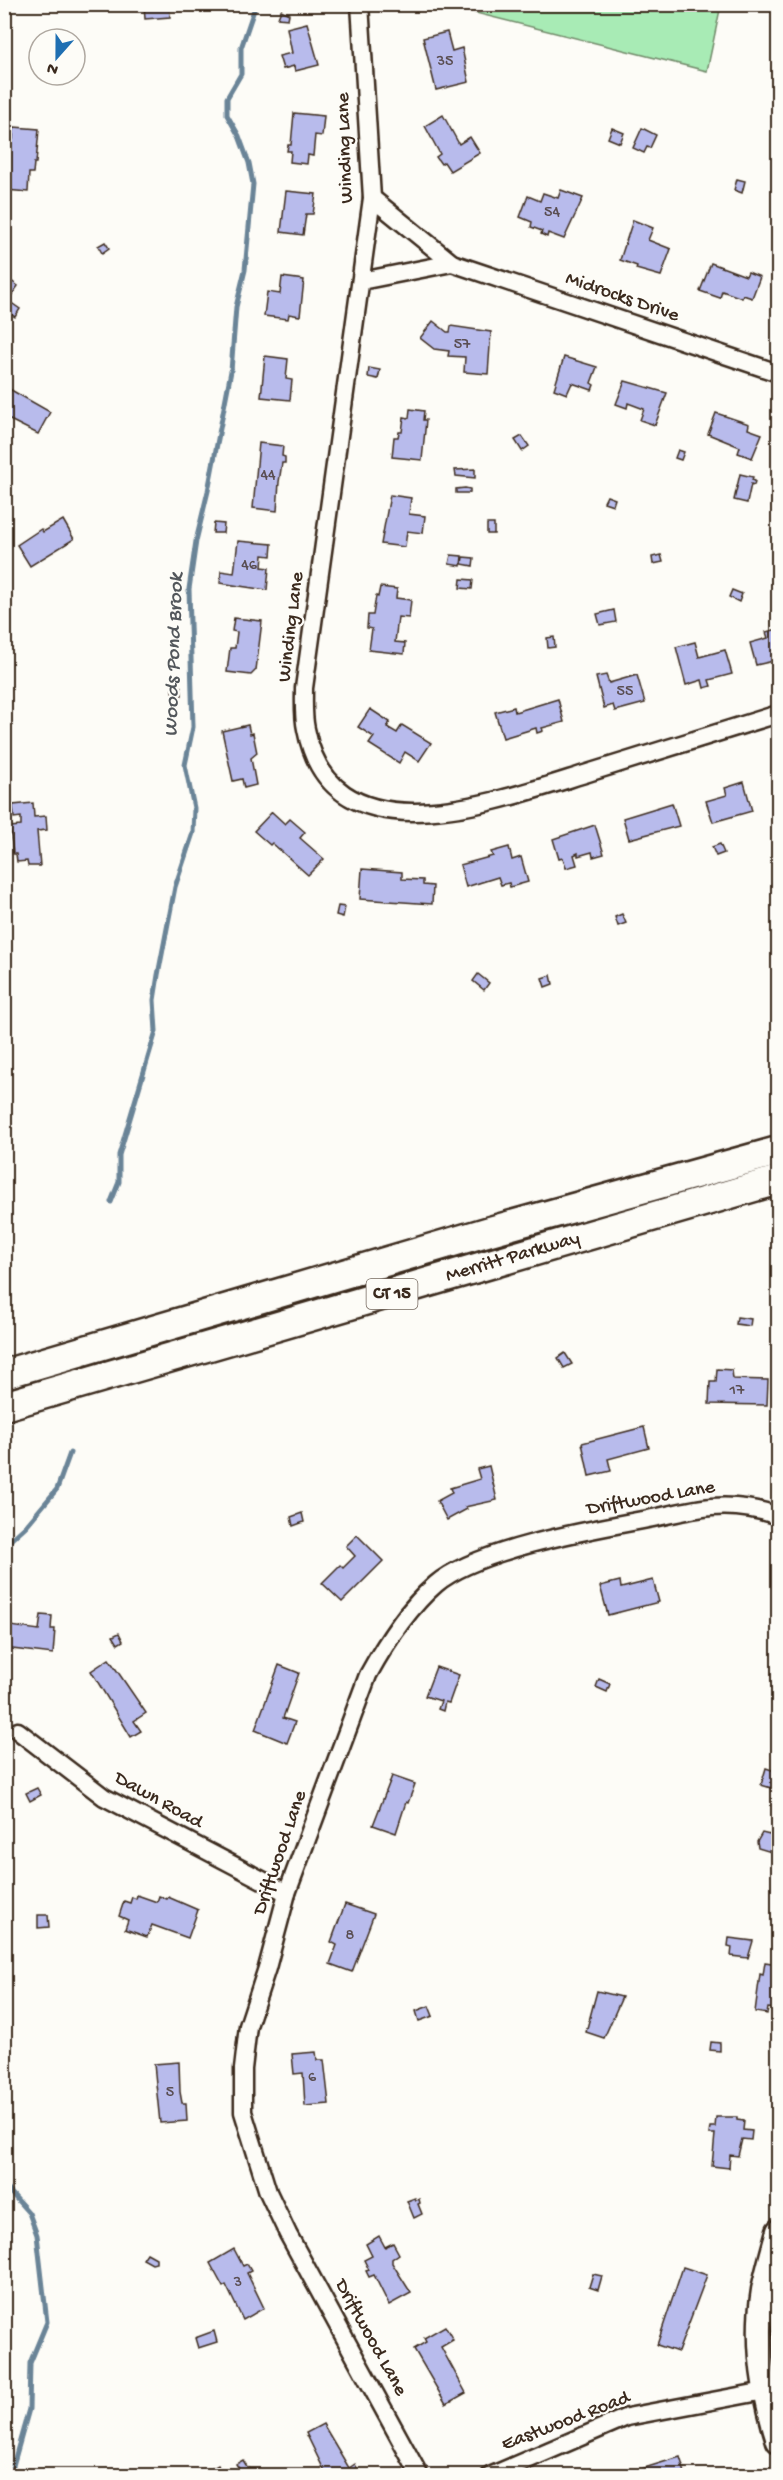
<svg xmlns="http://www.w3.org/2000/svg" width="783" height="2480" viewBox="0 0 783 2480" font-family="'Gochi Hand',sans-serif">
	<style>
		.green { fill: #a8ebb5; stroke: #728a6a; stroke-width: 1.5 }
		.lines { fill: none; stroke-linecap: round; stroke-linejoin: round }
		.stream { stroke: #6b8497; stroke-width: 5 }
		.building { fill: #b8bbec; stroke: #3b2a1e; stroke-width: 1.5 }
		.street-casing { stroke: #3b2a1e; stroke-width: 21 }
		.secondary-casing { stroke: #3b2a1e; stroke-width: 27 }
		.highway-casing { stroke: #3b2a1e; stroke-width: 33 }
		.street { stroke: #fdfcf7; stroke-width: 16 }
		.secondary { stroke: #fdfcf7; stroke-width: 22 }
		.highway { stroke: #fdfcf7; stroke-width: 28 }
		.labels { text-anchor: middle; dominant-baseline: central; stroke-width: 4.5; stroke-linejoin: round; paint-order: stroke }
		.number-label { font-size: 16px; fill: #5a4e52 }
		.shield { fill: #fdfcf7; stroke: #75695f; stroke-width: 1.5 }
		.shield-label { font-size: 18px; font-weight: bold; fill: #3b2a1e }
		.street-label { font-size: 20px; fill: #3b2a1e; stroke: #fdfcf7 }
		.water-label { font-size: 21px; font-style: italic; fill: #53575b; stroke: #fdfcf7 }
	</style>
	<rect width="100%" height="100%" fill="#fdfcf7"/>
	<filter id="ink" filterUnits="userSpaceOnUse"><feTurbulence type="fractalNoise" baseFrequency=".0167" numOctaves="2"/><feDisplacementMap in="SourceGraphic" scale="12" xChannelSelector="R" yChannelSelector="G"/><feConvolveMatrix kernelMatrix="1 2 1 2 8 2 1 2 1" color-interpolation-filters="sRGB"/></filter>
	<g filter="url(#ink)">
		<polygon class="green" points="444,5 721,4 721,5 707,71"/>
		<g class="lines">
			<g class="stream">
				<polyline points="111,1202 119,1182 119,1155 156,1031 154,1000 158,975 175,887 193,833 194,808 185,765 193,727 189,589 196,541 208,491 231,371 236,307 245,270 253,184 249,163 239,136 227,115 227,98 241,74 241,48 256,4"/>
				<polyline points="4,1546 26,1526 57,1489 70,1453"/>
				<polyline points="4,2185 29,2213 37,2235 47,2322 30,2363 29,2409 10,2476"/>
			</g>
		</g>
		<g class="building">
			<polygon points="144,4 169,4 170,17 145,19"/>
			<polygon points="281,10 289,14 288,19 278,18"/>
			<polygon points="307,23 319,65 295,71 294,66 283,69 279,56 292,53 287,28"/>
			<polygon points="447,32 452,51 462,48 469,82 436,90 423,38"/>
			<polygon points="294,113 324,116 322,136 315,135 313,156 308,155 307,164 290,162 291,151 287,151 288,145 291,145"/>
			<polygon points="443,115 459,144 470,137 480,153 450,171 444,162 441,164 436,157 440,154 425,126"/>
			<polygon points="14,127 39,129 36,163 34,163 33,173 29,173 28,192 6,190 10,138 13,139"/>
			<polygon points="612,128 624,133 620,143 608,138"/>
			<polygon points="642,128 656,135 650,148 647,147 644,153 633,148"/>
			<polygon points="737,179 745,181 742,193 734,190"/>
			<polygon points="561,190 583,198 564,239 548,233 547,237 541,234 542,231 531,227 532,222 520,217 528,196 540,201 543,193 558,198"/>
			<polygon points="286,191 316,194 313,214 306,214 303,235 281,232"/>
			<polygon points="633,220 653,228 648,240 671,249 661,276 636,269 637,266 620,260"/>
			<polygon points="105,242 109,248 102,253 98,246"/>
			<polygon points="711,263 746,276 748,272 760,277 752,298 743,295 742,298 722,291 720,298 700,291"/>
			<polygon points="282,277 304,280 300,316 289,314 288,319 264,316 267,292 280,294"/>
			<polygon points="7,278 18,286 4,306 4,282"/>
			<polygon points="10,302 20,309 15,317 4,310"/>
			<polygon points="433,321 447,332 450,332 451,326 491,332 488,374 464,372 465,357 448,356 449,351 434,349 420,338"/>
			<polygon points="265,356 288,359 286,379 292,380 290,400 261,397"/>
			<polygon points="564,357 597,367 591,383 594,385 592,390 572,383 567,394 554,389"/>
			<polygon points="369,368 380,370 378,379 368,377"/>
			<polygon points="625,381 667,393 655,425 640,420 644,409 628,403 627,408 616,404"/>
			<polygon points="4,386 50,412 38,434 8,419 4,422"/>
			<polygon points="410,409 424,411 423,420 426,420 422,460 392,457 394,437 398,437 399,432 402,432 404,417 409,418"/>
			<polygon points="716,413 749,424 748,429 762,434 752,458 738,453 740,447 708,434"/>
			<polygon points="522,436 529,446 522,451 515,440"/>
			<polygon points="259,443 283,446 282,456 285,457 285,463 282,463 279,482 277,511 253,508"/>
			<polygon points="678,450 684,452 681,460 675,458"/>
			<polygon points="475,469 475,478 456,476 455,470"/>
			<polygon points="740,474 753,477 752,480 755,481 754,485 751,484 747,503 734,500"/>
			<polygon points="465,488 470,489 470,493 456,493 456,489"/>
			<polygon points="390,495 411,498 409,514 425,516 423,533 407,531 405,547 381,544"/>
			<polygon points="607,496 615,499 613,505 604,502"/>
			<polygon points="63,520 74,539 30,566 17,545 41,529 43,532"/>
			<polygon points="214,523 224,524 223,533 213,533"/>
			<rect x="487" y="524" width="7" height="10"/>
			<polygon points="238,541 272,544 271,556 263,555 262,567 269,568 267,590 220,583 221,571 234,573"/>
			<polygon points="451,555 462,556 461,566 449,564"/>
			<polygon points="661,555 663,562 653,564 652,557"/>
			<polygon points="463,557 474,558 473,566 462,564"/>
			<polygon points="461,579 473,580 472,589 460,588"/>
			<polygon points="380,587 397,589 396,598 411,600 409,618 398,617 395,642 405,643 404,654 369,650 372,629 367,628 368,615 373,615 376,596 378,597"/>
			<polygon points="732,590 742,594 739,602 729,597"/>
			<polygon points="614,610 616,622 600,625 597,614"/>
			<polygon points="234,618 262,621 256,670 251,675 227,672 230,648 235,648 237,632 232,631"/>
			<polygon points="778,629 778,660 756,665 750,643 768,638 766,632"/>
			<polygon points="554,637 555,647 548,648 547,638"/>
			<polygon points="695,642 699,657 725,650 732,674 709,680 711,686 704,688 702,680 686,685 676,647"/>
			<polygon points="606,675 609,683 637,675 645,703 615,711 613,705 604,708 596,677"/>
			<polygon points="181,687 182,695 173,696 172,689"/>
			<polygon points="558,699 564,722 542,728 543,731 537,733 536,728 503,738 495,712 514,707 515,712"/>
			<polygon points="370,709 390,722 387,727 397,733 402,725 431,743 419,761 405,752 399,763 369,744 374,737 358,727"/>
			<polygon points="248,725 250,734 253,733 257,753 251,758 256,785 244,788 242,779 233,781 222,731"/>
			<polygon points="744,782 752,811 713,822 706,801 727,795 725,788"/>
			<polygon points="33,803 34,817 46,816 47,830 37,831 40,866 28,866 27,861 17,862 16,854 13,854 10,827 21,826 21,817 14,818 13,805"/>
			<polygon points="672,803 679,826 629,839 623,818"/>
			<polygon points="272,812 285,824 290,819 305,832 300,838 324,859 308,875 272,843 270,845 254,831"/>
			<polygon points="595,825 604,854 593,857 592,852 578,856 578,853 574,855 577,865 566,868 563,858 559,859 553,839"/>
			<polygon points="720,844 724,853 716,856 712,847"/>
			<polygon points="509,847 512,860 521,857 528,882 510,887 509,883 501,885 498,877 466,887 460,865 493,856 491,852"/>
			<polygon points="362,869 402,872 402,879 423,880 423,885 433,886 432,904 360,899"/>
			<polygon points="338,906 345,907 343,917 336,915"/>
			<polygon points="622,914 626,923 618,926 615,917"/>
			<polygon points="478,974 489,983 484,990 473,981"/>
			<polygon points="551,975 553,984 545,987 542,978"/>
			<polygon points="737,1317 751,1319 750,1326 736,1324"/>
			<polygon points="565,1353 572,1364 564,1368 558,1358"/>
			<polygon points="717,1369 732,1370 733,1379 768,1380 767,1405 709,1404 710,1382 716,1382"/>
			<polygon points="644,1427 649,1448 608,1459 611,1471 589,1476 582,1443"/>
			<polygon points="489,1466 497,1500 465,1507 467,1509 447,1520 437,1501 452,1493 450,1488 480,1479 477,1469"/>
			<polygon points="302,1513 304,1522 293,1526 291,1517"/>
			<polygon points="357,1535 383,1561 342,1602 322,1583 340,1565 343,1568 355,1556 346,1546"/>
			<polygon points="653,1580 659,1602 608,1615 600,1586 620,1581 621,1588"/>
			<polygon points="41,1615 52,1616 51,1629 55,1629 53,1654 4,1648 4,1625 39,1630"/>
			<polygon points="119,1633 123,1641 118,1644 113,1636"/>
			<polygon points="109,1659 146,1713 134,1721 141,1731 131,1737 91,1671"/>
			<polygon points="279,1665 299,1673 283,1718 295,1722 287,1743 255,1730"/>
			<polygon points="436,1667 459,1675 449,1703 445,1702 443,1711 438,1709 441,1701 425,1696"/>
			<polygon points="599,1679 610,1684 607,1692 596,1687"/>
			<polygon points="766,1768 778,1772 778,1790 761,1785"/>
			<polygon points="392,1776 415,1784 408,1803 406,1802 396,1833 373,1825"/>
			<polygon points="37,1788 41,1795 30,1801 26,1793"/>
			<polygon points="776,1812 778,1812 778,1854 758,1848 757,1842 762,1833 770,1835"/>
			<polygon points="137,1895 157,1902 159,1896 167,1899 168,1897 198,1910 188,1938 152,1925 147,1937 125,1929 128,1920 119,1916 124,1901 130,1903 132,1897 136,1899"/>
			<polygon points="345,1904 374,1914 352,1972 330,1964 337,1945 331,1942"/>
			<polygon points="38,1915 48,1915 49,1927 38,1928"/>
			<polygon points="729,1938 753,1941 748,1958 731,1956 732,1947 728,1946"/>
			<polygon points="765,1962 778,1964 778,2009 768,2008 767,2014 755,2012 760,1974 763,1975"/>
			<polygon points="597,1991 622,1997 604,2038 586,2032"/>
			<polygon points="429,2006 433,2016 419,2021 416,2011"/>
			<polygon points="711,2042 720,2043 720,2051 710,2050"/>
			<polygon points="316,2052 317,2060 324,2060 329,2104 305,2106 303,2073 294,2074 292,2054"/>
			<polygon points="179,2062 180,2092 182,2103 186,2103 187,2121 160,2123 154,2064"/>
			<polygon points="716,2117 737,2117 737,2120 744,2121 743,2130 752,2131 751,2140 742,2139 738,2156 730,2155 729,2168 712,2166 715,2134 709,2134 710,2127 715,2127"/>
			<polygon points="415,2198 416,2200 419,2199 420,2203 418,2204 422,2214 414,2218 407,2201"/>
			<polygon points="379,2236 385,2247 393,2243 399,2254 392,2259 392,2263 411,2293 389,2305 374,2275 369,2277 366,2271 369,2270 364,2260 372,2256 366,2244"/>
			<polygon points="234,2249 243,2266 247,2264 251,2271 247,2273 264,2308 243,2320 226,2285 223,2287 210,2263"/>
			<polygon points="147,2253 156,2258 156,2263 152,2264 143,2259"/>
			<polygon points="683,2267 707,2275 678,2352 657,2345"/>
			<polygon points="593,2274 602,2276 598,2290 589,2287"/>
			<polygon points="445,2326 453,2340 441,2347 466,2393 446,2404 414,2349 426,2342 424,2338"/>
			<polygon points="214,2331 217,2342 198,2348 195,2338"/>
			<polygon points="323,2424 349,2468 355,2464 361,2476 327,2476 306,2433"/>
			<polygon points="680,2457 686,2476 636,2476 642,2474 641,2469"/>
			<polygon points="243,2460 248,2468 241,2472 236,2464"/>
			<polygon points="218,2465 223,2476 211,2476 209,2470"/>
		</g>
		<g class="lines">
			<g class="street-casing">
				<g id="street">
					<path d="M360 4 372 198 304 688C304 701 303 716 306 729 332 866 506 798 591 772 654 753 716 733 778 714"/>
					<polyline points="372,198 452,263 778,373"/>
					<polyline points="361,281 452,263"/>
					<polyline points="18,1731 104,1797 287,1893"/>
					<path d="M420 2476 288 2234 268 2192 243 2112V2069L248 2026 267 1968 287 1893 368 1675C386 1642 407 1609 436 1584 477 1549 594 1529 648 1519 669 1515 690 1509 711 1507 735 1505 756 1508 778 1516"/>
					<polyline points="490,2476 627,2417 765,2391"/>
				</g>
			</g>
			<g class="secondary-casing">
				<path id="secondary" d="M778 2231C773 2250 767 2270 763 2290 755 2340 763 2393 778 2441"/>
			</g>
			<g class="highway-casing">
				<g id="highway">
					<polyline points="4,1374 490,1231 778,1151"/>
					<path id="s1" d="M4 1406 778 1180"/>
				</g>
			</g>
			<use href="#street" class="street"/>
			<use href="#secondary" class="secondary"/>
			<use href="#highway" class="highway"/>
		</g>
	</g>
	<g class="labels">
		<g class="number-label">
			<text x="445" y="62">35</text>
			<text x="552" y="213">54</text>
			<text x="462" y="345">57</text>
			<text x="268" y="476">44</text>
			<text x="249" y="566">46</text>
			<text x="625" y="692">55</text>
			<text x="737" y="1391">17</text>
			<text x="350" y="1936">8</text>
			<text x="312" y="2078">6</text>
			<text x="170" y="2093">5</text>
			<text x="238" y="2283">3</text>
		</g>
		<rect class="shield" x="366.5" y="1279" width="51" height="30" rx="4.5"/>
		<g class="shield-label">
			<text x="392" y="1294">CT 15</text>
		</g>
		<g class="street-label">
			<text transform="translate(346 148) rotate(-92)">Winding Lane</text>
			<text transform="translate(622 298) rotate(19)">Midrocks Drive</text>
			<text transform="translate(292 627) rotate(-83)">Winding Lane</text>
			<text stroke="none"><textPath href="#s1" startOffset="530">Merritt Parkway</textPath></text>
			<text transform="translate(651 1499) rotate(-10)">Driftwood Lane</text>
			<text transform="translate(158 1801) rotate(29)">Dawn Road</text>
			<text transform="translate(281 1853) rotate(-71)">Driftwood Lane</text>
			<text transform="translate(370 2338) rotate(61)">Driftwood Lane</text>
			<text transform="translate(566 2422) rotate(-21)">Eastwood Road</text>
		</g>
		<g class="water-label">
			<text transform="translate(175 655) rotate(-88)">Woods Pond Brook</text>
		</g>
	</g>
	<rect width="783" height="2480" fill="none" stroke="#fdfcf7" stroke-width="24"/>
	<rect x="12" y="12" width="759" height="2456" fill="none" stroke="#3b2a1e" stroke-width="2" filter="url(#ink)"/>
	<g transform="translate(57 57) rotate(201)"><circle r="28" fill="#fdfcf7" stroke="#afa8a0" stroke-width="1.5"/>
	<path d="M0-4.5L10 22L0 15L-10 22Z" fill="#1f6fb2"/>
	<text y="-9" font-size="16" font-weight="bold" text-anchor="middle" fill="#3b2a1e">N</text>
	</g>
</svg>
